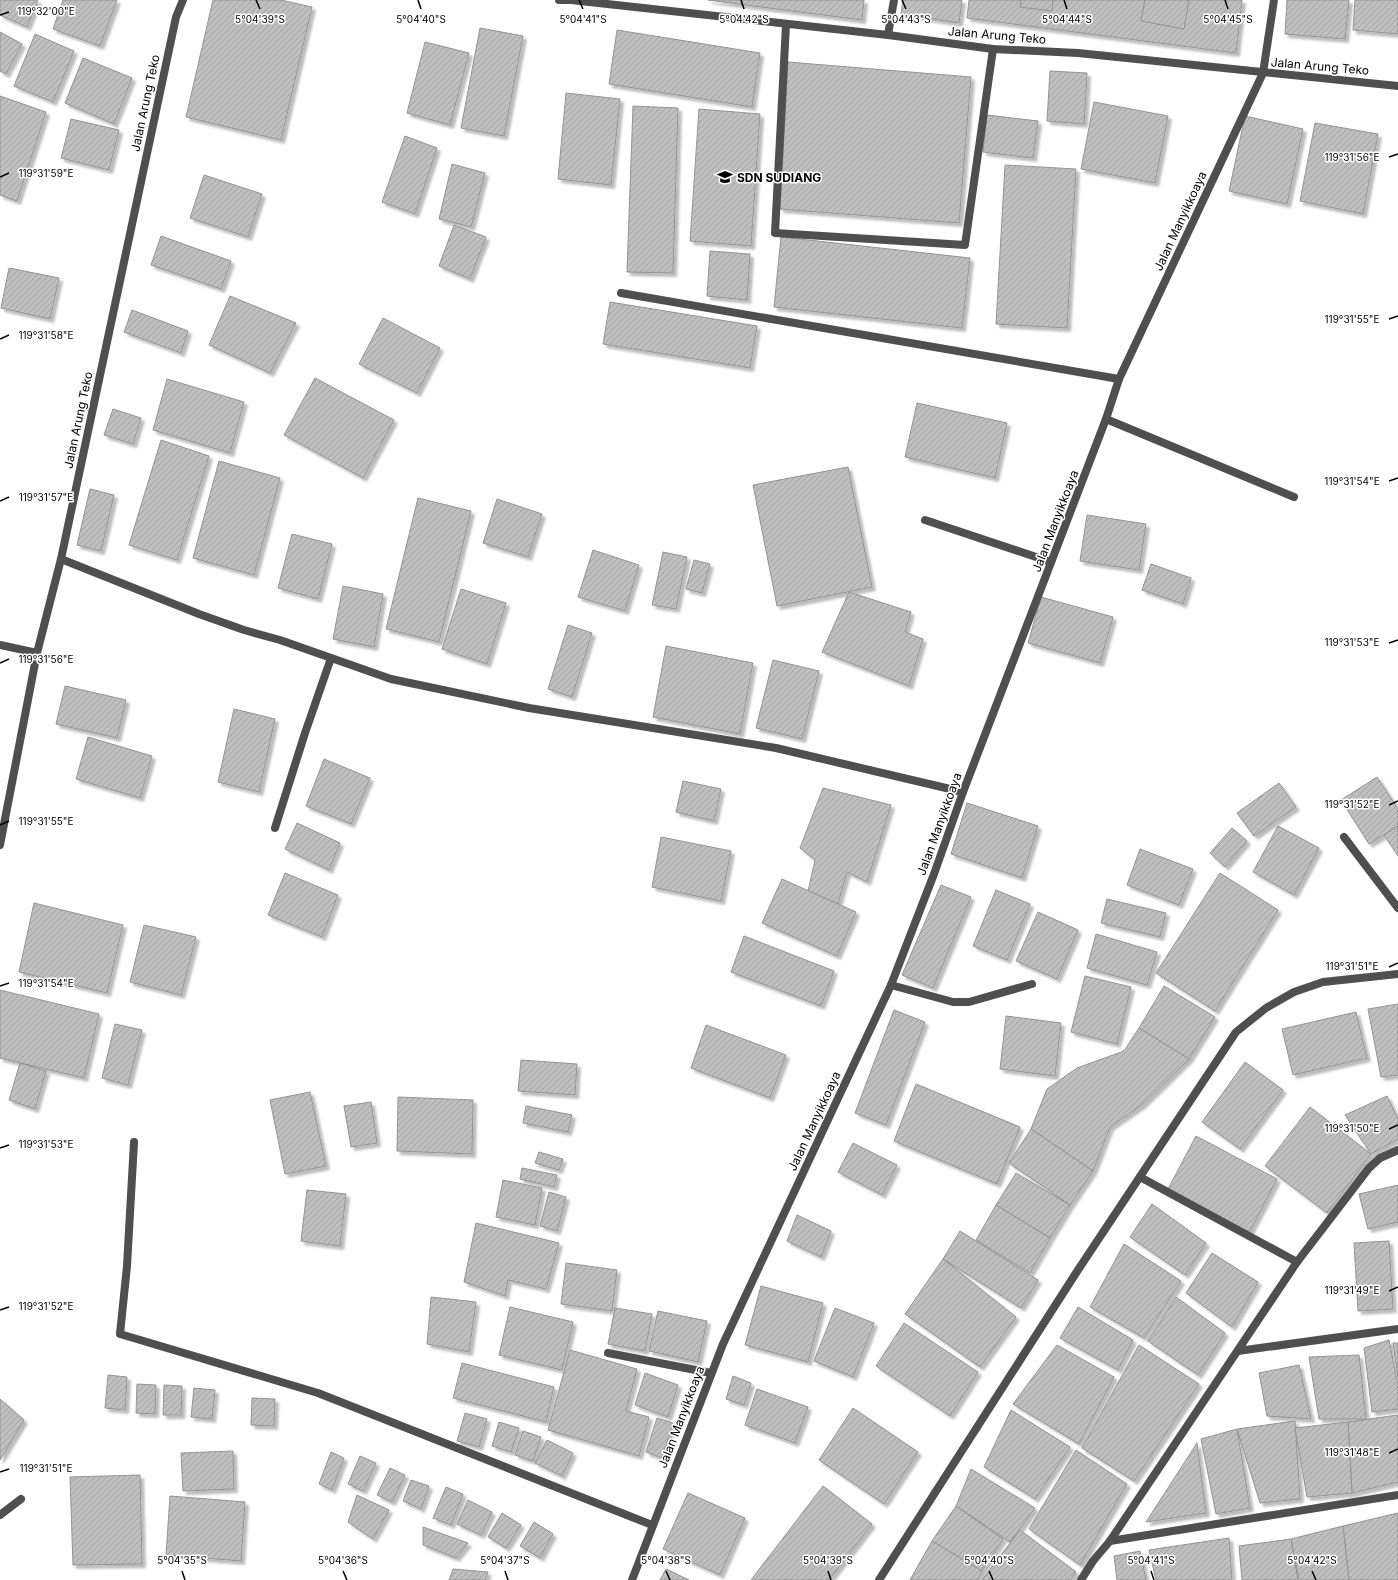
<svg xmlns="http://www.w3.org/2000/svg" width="1398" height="1580" viewBox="0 0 1398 1580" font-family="Inter,sans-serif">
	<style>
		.building { fill: url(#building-hatch); stroke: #939393; filter: url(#shadow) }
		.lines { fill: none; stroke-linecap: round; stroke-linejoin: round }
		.service { stroke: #4f4f4f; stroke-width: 8 }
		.minor { stroke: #4f4f4f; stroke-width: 8 }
		.ticks { fill: none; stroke: #000; stroke-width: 1.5 }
		.labels { text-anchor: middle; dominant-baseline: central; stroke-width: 3; stroke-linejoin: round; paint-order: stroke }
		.street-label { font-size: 12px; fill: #000; stroke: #fff }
		.poi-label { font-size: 12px; font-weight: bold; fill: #000; stroke: #fff; text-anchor: start }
		.ticks-label { font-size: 10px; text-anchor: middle; fill: #000; stroke: #fff; stroke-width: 3; stroke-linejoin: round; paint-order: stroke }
	</style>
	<defs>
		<pattern id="building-hatch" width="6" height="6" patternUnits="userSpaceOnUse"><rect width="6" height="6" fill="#bfbfbf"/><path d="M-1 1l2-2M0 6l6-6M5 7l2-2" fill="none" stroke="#a2a2a2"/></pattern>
		<filter id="shadow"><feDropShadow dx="3.5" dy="3.5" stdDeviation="1" flood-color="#0004"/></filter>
	</defs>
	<rect width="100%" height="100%" fill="#fff"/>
	<g class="building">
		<polygon points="0,0 38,0 27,27 0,15"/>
		<polygon points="63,0 117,0 100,46 53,29"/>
		<polygon points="213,0 281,0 312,7 281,140 186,117"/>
		<polygon points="708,0 864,0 862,20"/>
		<polygon points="903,0 962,0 959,23 901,14"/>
		<polygon points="969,0 1242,0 1236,53 967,18"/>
		<polygon points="1021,0 1053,0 1052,11 1020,7"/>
		<polygon points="1145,0 1189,0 1184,29 1141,21"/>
		<polygon points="1287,0 1349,0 1345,39 1285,34"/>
		<polygon points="1355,0 1398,0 1398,34 1353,30"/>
		<polygon points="480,28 523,36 504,136 461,128"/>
		<polygon points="617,30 760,53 752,107 609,84"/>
		<polygon points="0,32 22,44 6,74 0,71"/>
		<polygon points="35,34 74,51 53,102 14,86"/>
		<polygon points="425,42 469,53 450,125 407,113"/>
		<polygon points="83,58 132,78 114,124 65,103"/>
		<polygon points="788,62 971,77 959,223 780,209"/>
		<polygon points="1050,71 1087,73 1084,124 1047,121"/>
		<polygon points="566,93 620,99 611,185 558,179"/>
		<polygon points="0,96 46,112 17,201 0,195"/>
		<polygon points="1094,102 1168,116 1155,183 1081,169"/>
		<polygon points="633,106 678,108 673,273 627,272"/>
		<polygon points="699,109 760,114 751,246 690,241"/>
		<polygon points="987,115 1038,121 1033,158 983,152"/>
		<polygon points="1245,116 1303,129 1287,204 1229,191"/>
		<polygon points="71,119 119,130 109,170 61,158"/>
		<polygon points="1315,123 1378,134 1363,214 1300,201"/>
		<polygon points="405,136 437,148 415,214 382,202"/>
		<polygon points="452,164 485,173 471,227 439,219"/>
		<polygon points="1005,165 1076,169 1067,328 996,324"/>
		<polygon points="204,175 262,194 248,237 190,218"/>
		<polygon points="454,225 486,237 470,279 439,266"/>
		<polygon points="161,236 231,261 221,289 151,265"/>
		<polygon points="781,237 970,258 962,328 774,307"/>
		<polygon points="710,251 750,254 747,300 707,296"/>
		<polygon points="9,268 59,278 50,319 1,308"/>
		<polygon points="230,296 296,323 270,373 209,345"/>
		<polygon points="610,302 757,326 750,368 603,344"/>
		<polygon points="132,310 188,331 181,353 124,332"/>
		<polygon points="383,318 440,348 417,393 359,364"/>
		<polygon points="315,378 394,420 363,478 284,435"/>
		<polygon points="167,379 244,402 230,453 153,430"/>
		<polygon points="917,403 1007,423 995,478 905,457"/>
		<polygon points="113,409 141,418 133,444 104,435"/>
		<polygon points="161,440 209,456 177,560 129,545"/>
		<polygon points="219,461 280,478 254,575 193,558"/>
		<polygon points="848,467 872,587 777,606 753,485"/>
		<polygon points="90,489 114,495 101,551 77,545"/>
		<polygon points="418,498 471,511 439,642 386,629"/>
		<polygon points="497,499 542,514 528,557 483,543"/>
		<polygon points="1087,515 1146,524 1139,570 1080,561"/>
		<polygon points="292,534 332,544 318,599 278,588"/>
		<polygon points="593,550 639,565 625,611 578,597"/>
		<polygon points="663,552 687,557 676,609 652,605"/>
		<polygon points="694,560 710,564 702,593 686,589"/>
		<polygon points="1151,564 1191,578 1183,604 1142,590"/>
		<polygon points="343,586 383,594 374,647 333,639"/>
		<polygon points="461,589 506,603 487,664 442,649"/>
		<polygon points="849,592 911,612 905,632 923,639 909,686 822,652"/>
		<polygon points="1041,597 1113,617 1100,663 1028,643"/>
		<polygon points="568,625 592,633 572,697 548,689"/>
		<polygon points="666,646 753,663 740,734 653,717"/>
		<polygon points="773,660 819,671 802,739 756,728"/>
		<polygon points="65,686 126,700 117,738 56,724"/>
		<polygon points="234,709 275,719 259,792 218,782"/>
		<polygon points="88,737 152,756 140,798 76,779"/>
		<polygon points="324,759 370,778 351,824 306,806"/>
		<polygon points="1377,777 1398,809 1398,826 1369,844 1341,800"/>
		<polygon points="683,781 721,789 714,821 676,812"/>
		<polygon points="1279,783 1296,807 1254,836 1237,813"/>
		<polygon points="823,788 891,805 867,882 847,872 838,904 808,891 815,860 800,848"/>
		<polygon points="967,803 1038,826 1022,878 951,854"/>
		<polygon points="297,823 340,843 329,870 285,849"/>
		<polygon points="1278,826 1319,848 1294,895 1253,872"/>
		<polygon points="1398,826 1398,856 1384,835"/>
		<polygon points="1232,828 1247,841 1225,867 1210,853"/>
		<polygon points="661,837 731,851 721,901 652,887"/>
		<polygon points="1140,849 1193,869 1179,905 1127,885"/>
		<polygon points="285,873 338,895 322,937 268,915"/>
		<polygon points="1220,873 1278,910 1215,1011 1156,973"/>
		<polygon points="782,879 856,912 837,956 762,923"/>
		<polygon points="941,885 971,897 933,988 902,975"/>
		<polygon points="996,890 1030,904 1007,960 973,946"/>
		<polygon points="1107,899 1166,913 1160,937 1101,923"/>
		<polygon points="34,903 123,925 107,993 19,972"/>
		<polygon points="1038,912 1078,930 1057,979 1016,961"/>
		<polygon points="144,925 196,937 181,995 130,982"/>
		<polygon points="1096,934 1157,952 1147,985 1087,968"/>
		<polygon points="744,936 834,971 821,1006 731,972"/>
		<polygon points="1085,976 1131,987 1117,1044 1071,1032"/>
		<polygon points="1164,986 1215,1017 1189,1059 1139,1028"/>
		<polygon points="0,990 99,1014 84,1078 0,1058"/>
		<polygon points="1398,1004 1398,1075 1381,1077 1368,1009"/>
		<polygon points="894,1010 925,1022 886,1125 855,1113"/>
		<polygon points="1356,1012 1367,1058 1293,1075 1282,1029"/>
		<polygon points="1006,1016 1061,1023 1055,1076 1000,1069"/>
		<polygon points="115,1024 142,1030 128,1085 102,1078"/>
		<polygon points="706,1025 786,1055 770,1098 691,1068"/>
		<polygon points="1139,1028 1189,1059 1143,1104 1110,1127 1093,1171 1031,1129 1047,1089 1077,1068 1124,1051"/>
		<polygon points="521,1060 577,1064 575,1095 518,1091"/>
		<polygon points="1245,1062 1283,1090 1240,1149 1202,1122"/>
		<polygon points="20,1063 46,1071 35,1109 9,1100"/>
		<polygon points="916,1084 1020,1127 997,1184 894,1141"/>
		<polygon points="310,1092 326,1166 285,1174 270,1100"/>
		<polygon points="1387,1096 1398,1119 1398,1139 1371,1154 1345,1115"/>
		<polygon points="398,1097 473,1100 472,1154 397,1151"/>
		<polygon points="371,1102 377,1143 351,1147 344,1106"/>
		<polygon points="526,1106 572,1115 568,1132 523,1123"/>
		<polygon points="1310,1107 1371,1154 1327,1213 1265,1166"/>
		<polygon points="1031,1129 1093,1171 1070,1205 1009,1163"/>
		<polygon points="1196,1136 1277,1179 1249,1233 1168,1189"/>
		<polygon points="853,1143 897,1165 882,1195 838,1172"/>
		<polygon points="539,1152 563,1159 559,1170 535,1163"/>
		<polygon points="522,1168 557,1175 554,1187 520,1179"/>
		<polygon points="1016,1173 1070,1205 1050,1238 996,1205"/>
		<polygon points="503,1180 542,1188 535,1225 496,1217"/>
		<polygon points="1398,1185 1398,1222 1368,1229 1359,1194"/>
		<polygon points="307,1190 346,1194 340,1246 301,1241"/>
		<polygon points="549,1192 566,1197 557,1231 540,1226"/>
		<polygon points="1152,1204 1206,1243 1185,1275 1130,1237"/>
		<polygon points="996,1205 1050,1238 1030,1273 976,1240"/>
		<polygon points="797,1215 831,1231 821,1257 787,1241"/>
		<polygon points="476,1223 559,1243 546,1289 508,1280 505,1296 464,1282"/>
		<polygon points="960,1231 1038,1280 1021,1308 943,1259"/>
		<polygon points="1389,1241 1393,1309 1358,1311 1354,1243"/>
		<polygon points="1124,1244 1181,1281 1144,1338 1090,1307"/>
		<polygon points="1212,1253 1258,1282 1232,1327 1186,1293"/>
		<polygon points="943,1259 1016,1317 980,1367 905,1314"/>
		<polygon points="566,1263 617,1270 612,1311 561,1304"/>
		<polygon points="761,1286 823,1303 808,1362 745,1345"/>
		<polygon points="431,1297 476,1302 469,1352 427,1344"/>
		<polygon points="1176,1297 1225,1333 1198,1375 1148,1341"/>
		<polygon points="510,1307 573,1322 562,1370 499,1355"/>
		<polygon points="1078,1307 1133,1340 1118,1370 1060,1338"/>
		<polygon points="615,1308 652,1314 645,1351 608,1344"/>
		<polygon points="835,1308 874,1323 853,1377 814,1361"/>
		<polygon points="658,1311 707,1321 698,1362 649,1351"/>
		<polygon points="904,1323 978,1372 950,1416 876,1366"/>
		<polygon points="1389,1340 1398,1386 1398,1409 1372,1412 1364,1348"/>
		<polygon points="1393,1343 1398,1343 1398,1377"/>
		<polygon points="1057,1345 1114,1377 1079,1444 1013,1404"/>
		<polygon points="1139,1345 1199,1384 1134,1481 1082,1448"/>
		<polygon points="570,1350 637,1369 626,1411 649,1417 639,1456 548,1430"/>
		<polygon points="1359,1355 1366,1419 1319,1419 1309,1357"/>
		<polygon points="462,1363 554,1387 546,1422 453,1398"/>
		<polygon points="1299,1365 1311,1419 1267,1416 1259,1373"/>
		<polygon points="645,1373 678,1385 668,1417 635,1405"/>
		<polygon points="108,1375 127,1377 125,1410 105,1408"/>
		<polygon points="733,1376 751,1383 744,1405 726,1399"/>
		<polygon points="137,1384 156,1385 155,1414 136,1413"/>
		<polygon points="164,1385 182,1386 181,1415 163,1415"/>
		<polygon points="194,1388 215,1390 212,1419 191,1417"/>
		<polygon points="757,1389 808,1407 795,1443 745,1425"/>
		<polygon points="252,1398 275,1399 274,1426 251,1425"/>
		<polygon points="0,1399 24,1420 0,1460"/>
		<polygon points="853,1408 918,1452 884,1504 819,1460"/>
		<polygon points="1011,1410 1070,1447 1035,1499 984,1467"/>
		<polygon points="465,1413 487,1419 479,1447 457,1441"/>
		<polygon points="1398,1415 1398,1482 1352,1493 1348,1422"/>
		<polygon points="657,1418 673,1423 662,1458 646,1452"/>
		<polygon points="1295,1421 1300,1499 1260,1503 1237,1429"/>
		<polygon points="499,1422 519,1428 511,1452 492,1446"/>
		<polygon points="1348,1422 1352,1493 1307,1497 1295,1428"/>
		<polygon points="1237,1429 1250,1508 1216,1514 1201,1439"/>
		<polygon points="523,1431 541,1437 533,1461 515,1455"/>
		<polygon points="547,1440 573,1453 562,1476 535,1463"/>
		<polygon points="1197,1443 1206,1513 1146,1522"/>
		<polygon points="1076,1450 1127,1484 1080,1565 1029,1529"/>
		<polygon points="233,1451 234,1489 183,1491 181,1453"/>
		<polygon points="331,1452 344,1458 332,1490 319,1484"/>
		<polygon points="360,1456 376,1463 363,1491 348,1484"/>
		<polygon points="390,1468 405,1475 392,1502 377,1495"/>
		<polygon points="971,1469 1035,1508 1010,1542 956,1506"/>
		<polygon points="140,1475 142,1564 73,1565 70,1477"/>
		<polygon points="411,1480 429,1486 421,1509 403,1501"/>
		<polygon points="823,1486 872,1524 829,1580 751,1580"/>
		<polygon points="446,1487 463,1494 451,1525 433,1518"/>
		<polygon points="688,1493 745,1518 720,1575 663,1549"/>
		<polygon points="357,1495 389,1510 373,1539 348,1522"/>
		<polygon points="170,1496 245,1502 241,1561 166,1555"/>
		<polygon points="468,1500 492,1512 481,1535 457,1524"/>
		<polygon points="956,1506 1003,1539 982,1571 932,1541"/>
		<polygon points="502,1513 521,1525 506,1548 488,1537"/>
		<polygon points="1398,1513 1398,1580 1349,1580 1343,1526"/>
		<polygon points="534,1522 553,1534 540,1558 520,1546"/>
		<polygon points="1343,1526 1349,1580 1299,1580 1291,1539"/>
		<polygon points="423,1527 468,1543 456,1558 423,1545"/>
		<polygon points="1020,1530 1076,1572 1070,1580 982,1580"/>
		<polygon points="1229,1538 1232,1580 1156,1580 1149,1550"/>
		<polygon points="1291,1539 1298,1580 1242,1580 1239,1546"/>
		<polygon points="932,1541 982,1571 978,1580 910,1580"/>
		<polygon points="1140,1551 1146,1580 1117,1580 1114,1556"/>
		<polygon points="453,1569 488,1572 485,1580 449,1580"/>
		<polygon points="666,1569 689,1580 660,1580"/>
	</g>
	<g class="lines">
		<polyline class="service" points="891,985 953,1002 969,1002 1032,984"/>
		<g class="minor">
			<polyline points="559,0 571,0"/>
			<polyline points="571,0 888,35 993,49 1078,53 1398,86"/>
			<polyline points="786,25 775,233 965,245 993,49"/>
			<polyline points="888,35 894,0"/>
			<polyline points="621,293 1119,379"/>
			<polyline points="1106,419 1294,497"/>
			<polyline points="925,520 1051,562"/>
			<polyline points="61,559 199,614 244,630 280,640 391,679 529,708 776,748 963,792"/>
			<polyline points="0,645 37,653"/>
			<polyline points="275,828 305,733 331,658"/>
			<polyline points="1344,837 1398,908"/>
			<polyline points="0,845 37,653 61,559 176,17 183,0"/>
			<polyline points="134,1142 127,1266 120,1334 318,1393 652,1525"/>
			<polyline points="1140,1177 1297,1262"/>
			<polyline points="1238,1351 1398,1329"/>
			<polyline points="608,1353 711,1373"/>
			<polyline points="0,1515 21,1499"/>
			<polyline points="1110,1541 1398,1495"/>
			<polyline points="632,1580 723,1344 891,985 934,874 963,792 1106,419 1119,379 1263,73 1274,0"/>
			<polyline points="879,1580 1076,1273 1236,1032 1266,1008 1294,992 1323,982 1398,974"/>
			<polyline points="1081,1580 1093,1561 1110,1541 1297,1262 1369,1168 1380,1158 1398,1150"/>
		</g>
	</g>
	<path class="ticks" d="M256 0 260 9M418 0 421 9M579 0 583 9M741 0 744 9M902 0 906 9M1064 0 1067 9M1225 0 1228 9M0 15 9 12M1389 157 1398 154M0 177 9 173M1389 319 1398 316M0 339 9 335M1389 481 1398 478M0 501 9 497M1389 643 1398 640M0 663 9 659M1389 805 1398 801M0 825 9 821M1389 967 1398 963M0 986 9 983M1389 1129 1398 1125M0 1148 9 1145M1389 1291 1398 1287M0 1310 9 1307M1389 1453 1398 1449M0 1472 9 1469M182 1571 185 1580M343 1571 347 1580M505 1571 508 1580M666 1571 670 1580M828 1571 831 1580M989 1571 993 1580M1151 1571 1154 1580M1312 1571 1316 1580"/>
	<defs>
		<g id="school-bare" transform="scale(1.2)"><path d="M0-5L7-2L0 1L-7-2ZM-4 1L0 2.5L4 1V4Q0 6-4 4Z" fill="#000" stroke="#fff" stroke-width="2.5" paint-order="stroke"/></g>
	</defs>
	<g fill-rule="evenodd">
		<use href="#school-bare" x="725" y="177"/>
	</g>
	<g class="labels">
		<g class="street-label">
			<text transform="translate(997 35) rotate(5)">Jalan Arung Teko</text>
			<text transform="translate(1320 66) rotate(5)">Jalan Arung Teko</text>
			<text transform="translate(145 103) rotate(-78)">Jalan Arung Teko</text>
			<text transform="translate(1180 221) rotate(-65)">Jalan Manyikkoaya</text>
			<text transform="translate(78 420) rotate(-78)">Jalan Arung Teko</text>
			<text transform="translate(1055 521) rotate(-69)">Jalan Manyikkoaya</text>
			<text transform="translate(939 824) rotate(-70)">Jalan Manyikkoaya</text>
			<text transform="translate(814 1121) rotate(-65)">Jalan Manyikkoaya</text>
			<text transform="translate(681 1417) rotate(-69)">Jalan Manyikkoaya</text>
		</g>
		<g class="poi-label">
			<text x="737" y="177">SDN SUDIANG</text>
		</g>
	</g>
	<g class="ticks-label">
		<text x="46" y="15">119°32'00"E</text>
		<text x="260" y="23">5°04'39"S</text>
		<text x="421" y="23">5°04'40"S</text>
		<text x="583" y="23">5°04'41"S</text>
		<text x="744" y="23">5°04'42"S</text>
		<text x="906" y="23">5°04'43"S</text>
		<text x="1067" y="23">5°04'44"S</text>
		<text x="1228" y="23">5°04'45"S</text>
		<text x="1352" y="161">119°31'56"E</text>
		<text x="46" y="177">119°31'59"E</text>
		<text x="1352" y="323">119°31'55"E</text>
		<text x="46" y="339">119°31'58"E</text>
		<text x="1352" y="485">119°31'54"E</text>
		<text x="46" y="501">119°31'57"E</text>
		<text x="1352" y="646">119°31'53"E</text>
		<text x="46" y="663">119°31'56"E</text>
		<text x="1352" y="808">119°31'52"E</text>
		<text x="46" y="825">119°31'55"E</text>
		<text x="1352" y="970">119°31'51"E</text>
		<text x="46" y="987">119°31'54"E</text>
		<text x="1352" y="1132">119°31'50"E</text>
		<text x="46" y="1148">119°31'53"E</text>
		<text x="1352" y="1294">119°31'49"E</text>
		<text x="46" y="1310">119°31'52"E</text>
		<text x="1352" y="1456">119°31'48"E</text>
		<text x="46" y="1472">119°31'51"E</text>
		<text x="182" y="1564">5°04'35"S</text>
		<text x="343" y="1564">5°04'36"S</text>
		<text x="505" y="1564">5°04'37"S</text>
		<text x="666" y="1564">5°04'38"S</text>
		<text x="828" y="1564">5°04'39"S</text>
		<text x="989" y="1564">5°04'40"S</text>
		<text x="1151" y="1564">5°04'41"S</text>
		<text x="1312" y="1564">5°04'42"S</text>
	</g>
</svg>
